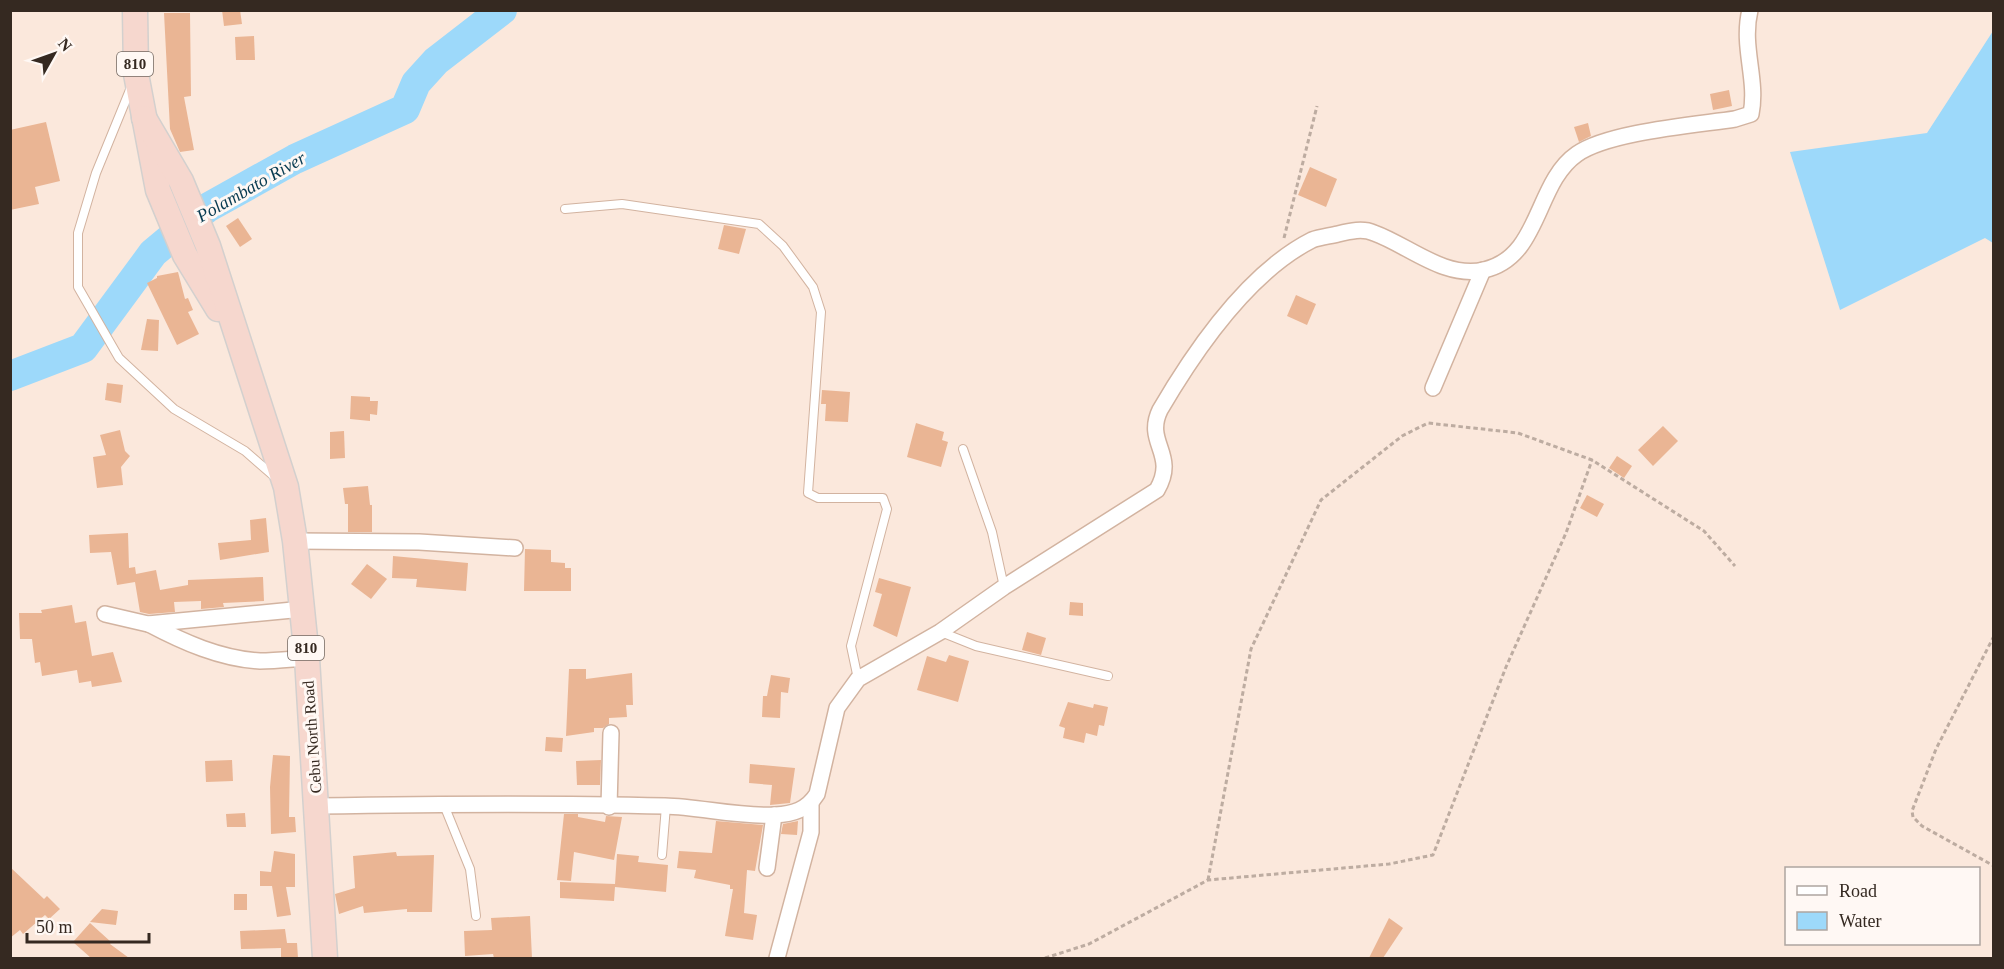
<svg xmlns="http://www.w3.org/2000/svg" width="2004" height="969" viewBox="0 0 2004 969" font-family="'Times New Roman',serif">
	<style>
		.water { fill: #9dd9fa }
		.lines { fill: none; stroke-linecap: round; stroke-linejoin: round }
		.river { stroke: #9dd9fa; stroke-width: 30 }
		.building { fill: #eab594 }
		.service-casing { stroke: #d2b3a0; stroke-width: 10 }
		.minor-casing { stroke: #d2b3a0; stroke-width: 18 }
		.trunk-casing { stroke: #d3d0ce; stroke-width: 27 }
		.path { stroke: #bdaca1; stroke-width: 3; stroke-dasharray: 4.5 3; stroke-linecap: butt }
		.service { stroke: #fff; stroke-width: 8 }
		.minor { stroke: #fff; stroke-width: 15 }
		.trunk { stroke: #f6d7ce; stroke-width: 24 }
		.labels { text-anchor: middle; dominant-baseline: central; stroke-width: 6; stroke-linejoin: round; paint-order: stroke }
		.shield { fill: #fff8f4; stroke: #726760; stroke-width: 1.5 }
		.shield-label { font-size: 15px; font-weight: bold; fill: #352921 }
		.street-label { font-size: 16px; fill: #352921; stroke: #fff8f4 }
		.water-label { font-size: 18px; font-style: italic; fill: #083b51; stroke: #fff8f4 }
	</style>
	<rect width="100%" height="100%" fill="#fbe8dc"/>
	<polygon class="water" points="1993,31 1993,243 1985,238 1840,310 1790,152 1927,133"/>
	<g class="lines">
		<polyline class="river" points="10,376 83,348 153,253 207,208 295,159 405,109 416,83 436,61 502,10"/>
	</g>
	<g class="building">
		<polygon points="222,10 240,10 242,24 224,26"/>
		<polygon points="164,13 190,13 191,96 184,97 194,150 180,152 170,129"/>
		<polygon points="254,36 255,60 236,60 235,37"/>
		<polygon points="1729,90 1732,106 1713,110 1710,94"/>
		<polygon points="46,122 60,181 35,187 39,204 10,210 10,130"/>
		<polygon points="1588,123 1591,136 1579,142 1574,127"/>
		<polygon points="1310,167 1337,179 1326,207 1298,195"/>
		<polygon points="238,218 252,239 240,247 226,226"/>
		<polygon points="724,225 746,229 739,254 718,249"/>
		<polygon points="178,272 185,299 188,298 193,310 188,312 199,334 177,345 147,283 157,278 157,276"/>
		<polygon points="1296,295 1316,304 1307,325 1287,316"/>
		<polygon points="147,319 159,320 158,351 141,350"/>
		<polygon points="107,383 123,385 121,403 105,400"/>
		<polygon points="822,390 850,392 848,422 825,421 826,404 821,404"/>
		<polygon points="351,396 370,397 370,401 378,401 377,415 370,414 370,421 350,419"/>
		<polygon points="916,423 944,432 942,440 948,442 941,467 907,457"/>
		<polygon points="1663,426 1678,441 1653,466 1638,450"/>
		<polygon points="120,430 125,451 130,456 121,467 123,485 97,488 93,457 106,455 100,435"/>
		<polygon points="344,431 345,458 330,459 330,432"/>
		<polygon points="1617,456 1632,466 1624,478 1609,468"/>
		<polygon points="368,486 370,505 372,505 372,532 348,532 348,504 345,504 343,488"/>
		<polygon points="1587,495 1604,504 1597,517 1580,508"/>
		<polygon points="266,518 269,552 220,560 218,543 251,540 250,520"/>
		<polygon points="128,533 129,568 135,567 136,574 156,570 160,590 188,585 188,580 263,577 264,601 223,603 224,607 201,609 201,601 174,602 175,612 149,614 140,612 135,582 117,585 111,552 90,553 89,535"/>
		<polygon points="525,549 551,550 551,562 565,563 565,568 571,568 571,591 524,591"/>
		<polygon points="393,556 468,563 466,591 416,587 417,579 392,578"/>
		<polygon points="367,564 387,579 371,599 351,584"/>
		<polygon points="879,578 911,587 897,637 873,626 882,594 875,592"/>
		<polygon points="1070,602 1083,603 1083,616 1069,615"/>
		<polygon points="72,605 75,623 86,621 92,656 113,652 122,682 92,687 91,681 79,683 77,670 42,676 40,662 35,663 32,639 20,639 19,613 42,613 41,610"/>
		<polygon points="1027,632 1046,638 1041,655 1022,650"/>
		<polygon points="949,655 969,661 958,702 917,690 927,656 946,662"/>
		<polygon points="569,669 586,669 586,679 632,673 633,705 626,705 627,717 609,718 609,724 603,728 594,728 594,732 566,736"/>
		<polygon points="771,675 790,678 788,693 781,692 780,718 762,717 763,696 767,696"/>
		<polygon points="1068,702 1093,708 1094,704 1108,707 1104,726 1099,725 1097,736 1086,733 1084,743 1063,738 1065,728 1059,726"/>
		<polygon points="546,737 563,738 562,752 545,751"/>
		<polygon points="273,755 290,756 289,817 295,817 296,832 271,834 270,787"/>
		<polygon points="232,760 233,781 206,782 205,761"/>
		<polygon points="601,760 600,785 577,785 576,761"/>
		<polygon points="750,764 795,768 790,803 770,805 772,785 749,783"/>
		<polygon points="245,813 246,827 227,827 226,814"/>
		<polygon points="564,814 578,814 578,817 605,822 606,816 622,817 614,860 574,852 571,881 557,880"/>
		<polygon points="716,821 763,825 755,871 747,870 744,913 757,915 753,940 725,936 733,889 730,889 730,885 694,878 696,870 677,868 679,851 712,853"/>
		<polygon points="798,821 797,835 781,834 783,824"/>
		<polygon points="274,851 295,854 295,887 286,887 291,915 277,917 272,886 260,886 260,871 271,872"/>
		<polygon points="396,852 397,856 434,855 432,912 407,912 407,909 364,913 363,906 339,914 335,894 355,888 353,856"/>
		<polygon points="617,854 639,856 638,862 668,865 666,892 615,887 614,901 560,898 560,882 615,884"/>
		<polygon points="10,867 44,899 47,896 60,909 49,919 45,915 23,934 20,930 10,938"/>
		<rect x="234" y="894" width="13" height="16"/>
		<polygon points="102,909 118,911 116,925 90,922"/>
		<polygon points="530,916 532,958 494,958 493,954 465,956 464,931 492,930 491,918"/>
		<polygon points="1389,918 1403,928 1383,958 1369,958"/>
		<polygon points="90,923 111,942 110,944 129,958 91,958 73,942"/>
		<polygon points="285,929 287,943 297,943 298,958 281,958 281,948 241,949 240,931"/>
	</g>
	<g class="lines">
		<g class="service-casing">
			<g id="service">
				<polyline points="132,85 96,173 78,233 78,287 119,358 174,409 245,451 276,478"/>
				<polyline points="565,209 622,204 759,224 783,246 813,287 821,312 808,493 818,498 883,498 887,509 851,646 858,679"/>
				<polyline points="963,449 992,532 1004,587"/>
				<polyline points="941,632 976,646 1108,676"/>
				<polyline points="444,805 470,869 476,916"/>
				<polyline points="662,855 666,806"/>
			</g>
		</g>
		<g class="minor-casing">
			<g id="minor">
				<polyline points="1433,388 1483,270"/>
				<polyline points="295,541 419,542 515,548"/>
				<polyline points="105,614 148,624 303,609"/>
				<path d="M149 624C183 642 221 659 260 661 276 661 292 659 307 658"/>
				<path d="M317 806C433 804 549 803 665 806 701 807 738 817 775 815 793 814 807 810 817 794L837 708 858 679 940 632 1004 587 1157 490C1178 454 1144 443 1160 410 1195 350 1249 272 1312 240 1320 237 1330 236 1338 234 1350 231 1363 228 1374 233 1408 245 1444 279 1484 270 1541 257 1535 183 1577 154 1608 132 1695 125 1735 119L1751 114C1758 79 1741 47 1750 10"/>
				<polyline points="609,807 611,733"/>
				<polyline points="767,868 774,815"/>
				<polyline points="777,958 811,832 811,804"/>
			</g>
		</g>
		<g class="trunk-casing">
			<g id="trunk">
				<polyline points="135,10 136,74 158,190 185,255 218,309"/>
				<polyline points="144,118 181,181 208,246 286,487 295,541 307,658 325,958"/>
			</g>
		</g>
		<g class="path">
			<polyline points="1284,238 1317,106"/>
			<polyline points="1994,636 1936,749 1912,811 1913,817 1922,826 1994,866"/>
			<polyline points="1208,880 1251,649 1321,500 1402,436 1428,423 1518,433 1592,460 1704,531 1735,566"/>
			<polyline points="1045,958 1089,944 1208,880 1389,864 1433,855 1506,667 1566,533 1592,460"/>
		</g>
		<use href="#service" class="service"/>
		<use href="#minor" class="minor"/>
		<use href="#trunk" class="trunk"/>
	</g>
	<g class="labels">
		<g class="shield">
			<rect x="117" y="52" width="36" height="24" rx="4.5"/>
			<rect x="288" y="636" width="36" height="24" rx="4.5"/>
		</g>
		<g class="shield-label">
			<text x="135" y="64">810</text>
			<text x="306" y="648">810</text>
		</g>
		<g class="street-label">
			<text transform="translate(312 737) rotate(-94)">Cebu North Road</text>
		</g>
		<g class="water-label">
			<text transform="translate(251 187) rotate(-30)">Polambato River</text>
		</g>
	</g>
	<rect width="2004" height="969" fill="none" stroke="#352921" stroke-width="24"/>
	<rect x="1785" y="867" width="195" height="78" fill="#fff8f4" stroke="#aea5a0" stroke-width="1.5"/>
	<rect x="1797" y="886" width="30" height="9" fill="#ffffff" stroke="#aea5a0" stroke-width="1.5"/>
	<text x="1839" y="897" font-size="18" fill="#352921">Road</text>
	<rect x="1797" y="912" width="30" height="18" fill="#9dd9fa" stroke="#aea5a0" stroke-width="1.5"/>
	<text x="1839" y="927" font-size="18" fill="#352921">Water</text>
	<g transform="translate(54 54) rotate(50)" stroke="#fff8f4" stroke-width="4.5" paint-order="stroke">
	<path d="M0-4.5L10 22L0 15L-10 22Z" fill="#352921"/>
	<text y="-9" font-size="16" font-weight="bold" text-anchor="middle" fill="#352921">N</text>
	</g>
	<path d="M27 933v9h122v-9" fill="none" stroke="#352921" stroke-width="3"/>
	<text x="36" y="933" font-size="18" fill="#352921" stroke="#fff8f4" stroke-width="4.5" paint-order="stroke">50 m</text>
</svg>
